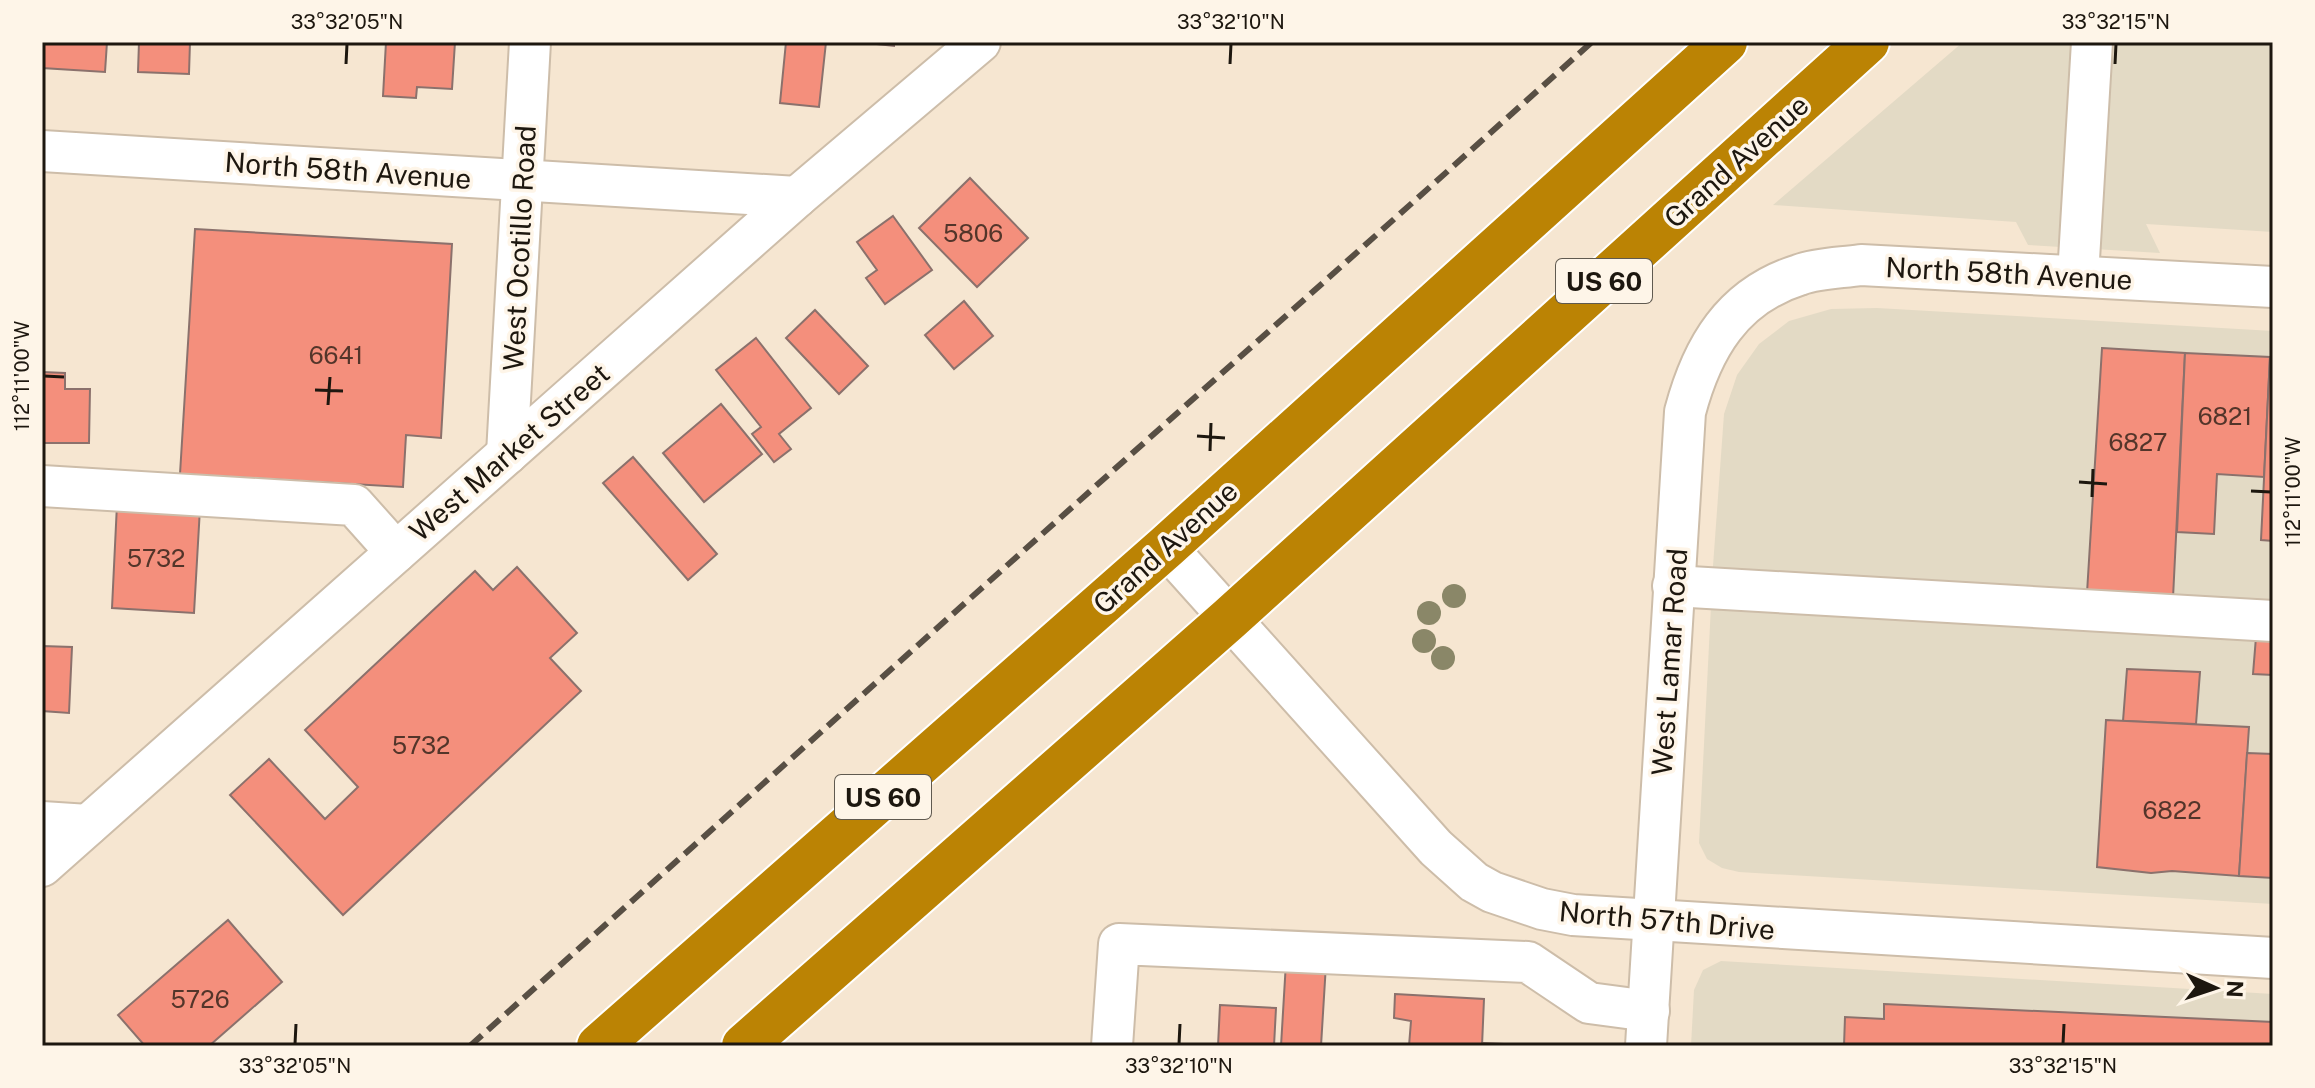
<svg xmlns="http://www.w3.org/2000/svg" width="2315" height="1088" viewBox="0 0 2315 1088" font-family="'Public Sans',sans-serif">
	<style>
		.commercial { fill: #e3dac5 }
		.building { fill: #f48f7c; stroke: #8b716c; stroke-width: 2 }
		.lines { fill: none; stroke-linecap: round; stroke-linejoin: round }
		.minor-casing { stroke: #cdbda9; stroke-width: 44 }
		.highway-casing { stroke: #fff; stroke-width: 48 }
		.minor { stroke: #fff; stroke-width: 40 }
		.highway { stroke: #bb8304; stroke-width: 44 }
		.rail { stroke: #584f44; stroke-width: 6; stroke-dasharray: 16 8; stroke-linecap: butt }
		.tree { fill: #8a8768 }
		.ticks { fill: none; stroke: #1d170f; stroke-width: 3 }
		.labels { text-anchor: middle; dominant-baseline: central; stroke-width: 7; stroke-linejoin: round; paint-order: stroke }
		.number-label { font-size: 24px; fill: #53352a }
		.shield { fill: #fef5e8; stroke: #605a50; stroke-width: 2 }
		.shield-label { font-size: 26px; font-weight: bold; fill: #1d170f }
		.street-label { font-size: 28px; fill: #1d170f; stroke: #fef5e8 }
		.neatline { fill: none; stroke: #1d170f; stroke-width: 3 }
		.ticks-label { font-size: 20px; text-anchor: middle; fill: #1d170f }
	</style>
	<rect width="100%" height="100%" fill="#f6e6d1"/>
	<g class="commercial">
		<polygon points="1963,42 2273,42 2273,232 2146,224 2160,253 2028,245 2016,222 1773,205"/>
		<polygon points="1877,308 2273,331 2273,904 1739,872 1722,868 1707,859 1699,843 1713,566 1724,414 1737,375 1759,344 1789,321 1831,309"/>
		<polygon points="1721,961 2273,994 2273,1046 1691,1046 1694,990 1703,970"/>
	</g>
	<g class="building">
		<polygon points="42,42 107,42 105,72 42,68"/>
		<polygon points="139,42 190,42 189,74 138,72"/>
		<polygon points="386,42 455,42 452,89 417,87 416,98 383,96"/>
		<polygon points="786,42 826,42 819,107 780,103"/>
		<polygon points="858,42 894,42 894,46"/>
		<polygon points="970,178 1028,238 977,287 919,228"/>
		<polygon points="893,216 932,270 885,304 866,278 877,270 857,242"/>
		<polygon points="195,229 452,244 441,438 406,435 403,487 180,474"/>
		<polygon points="964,301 993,336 954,369 925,335"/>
		<polygon points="815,310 868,366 839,394 786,338"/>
		<polygon points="756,338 811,408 779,434 791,449 774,462 752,434 761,427 716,370"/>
		<polygon points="2102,348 2185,353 2173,598 2087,593"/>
		<polygon points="2185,353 2270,357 2264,477 2217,474 2214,534 2177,532"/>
		<polygon points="2270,357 2273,357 2273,541 2261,540"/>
		<polygon points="42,372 65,373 65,389 90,389 89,443 42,443"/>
		<polygon points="721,404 762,454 704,502 663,453"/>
		<polygon points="633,457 717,554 688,580 603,483"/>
		<polygon points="117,504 200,508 194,613 112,608"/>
		<polygon points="517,567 577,633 550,658 581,691 343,915 230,795 269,759 325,819 358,787 305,730 475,571 493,590"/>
		<polygon points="2256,637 2273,638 2273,675 2253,674"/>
		<polygon points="42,646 72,647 69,713 42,711"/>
		<polygon points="2127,669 2200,672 2196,724 2123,721"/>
		<polygon points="2106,720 2249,727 2239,876 2172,871 2151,873 2097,867"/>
		<polygon points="2247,753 2273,754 2273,878 2239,876"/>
		<polygon points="228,920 282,982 209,1046 145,1046 118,1015"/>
		<polygon points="1286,962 1326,964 1321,1046 1281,1046"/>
		<polygon points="1395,994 1484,999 1482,1046 1409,1046 1411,1021 1394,1018"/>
		<polygon points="1884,1004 2273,1022 2273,1046 1844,1046 1845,1017 1884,1019"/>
		<polygon points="1220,1005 1276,1008 1274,1046 1218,1046"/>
		<polygon points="1482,1043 1547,1046 1482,1046"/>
	</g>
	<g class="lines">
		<g class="minor-casing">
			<g id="minor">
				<polyline points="42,151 797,197"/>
				<polyline points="2078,276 2092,42"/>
				<polyline points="507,454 530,42"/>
				<polyline points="42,486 354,505 396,552"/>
				<polyline points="1166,547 1436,848 1474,882 1492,892 1542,909 1573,915 2273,958"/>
				<polyline points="1673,586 2273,621"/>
				<polyline points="42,822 88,825"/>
				<polyline points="42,866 797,197 980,42"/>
				<polyline points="1112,1046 1119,944 1528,962 1589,1003 1649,1011"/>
				<path d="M1646 1046 1685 412C1702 348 1732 296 1799 275 1818 268 1841 268 1861 265L2273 287"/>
			</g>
		</g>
		<g class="highway-casing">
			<g id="highway">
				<polyline points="599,1046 1166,547 1725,42"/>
				<polyline points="744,1046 1229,619 1867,42"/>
			</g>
		</g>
		<use href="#minor" class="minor"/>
		<use href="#highway" class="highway"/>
		<polyline class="rail" points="470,1046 1592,42"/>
	</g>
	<g class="tree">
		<circle cx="1454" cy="596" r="12"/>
		<circle cx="1429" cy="613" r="12"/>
		<circle cx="1424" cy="641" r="12"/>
		<circle cx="1443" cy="658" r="12"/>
	</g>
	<path class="ticks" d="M346 64 347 44M1230 64 1231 44M2115 64 2116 44M44 376 64 377M315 390 343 391M328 405 330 377M1197 436 1225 438M1210 451 1211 423M2079 482 2107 484M2251 491 2271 492M2092 497 2093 469M295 1044 296 1024M1179 1044 1180 1024M2063 1044 2064 1024"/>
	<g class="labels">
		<g class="number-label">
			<text x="973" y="233">5806</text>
			<text x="336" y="355">6641</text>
			<text x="2225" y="416">6821</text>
			<text x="2138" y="442">6827</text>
			<text x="156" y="558">5732</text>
			<text x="421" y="745">5732</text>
			<text x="2172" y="810">6822</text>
			<text x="200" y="999">5726</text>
		</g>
		<g class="shield">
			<rect x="1556" y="259" width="96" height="44" rx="6"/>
			<rect x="835" y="775" width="96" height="44" rx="6"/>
		</g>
		<g class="shield-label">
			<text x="1604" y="281">US 60</text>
			<text x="883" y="797">US 60</text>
		</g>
		<g class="street-label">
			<text transform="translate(1736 161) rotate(-42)">Grand Avenue</text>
			<text transform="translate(348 170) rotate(4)">North 58th Avenue</text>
			<text transform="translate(519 248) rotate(-87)">West Ocotillo Road</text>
			<text transform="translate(2009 273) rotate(3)">North 58th Avenue</text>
			<text transform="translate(509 452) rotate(-41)">West Market Street</text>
			<text transform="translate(1165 547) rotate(-42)">Grand Avenue</text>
			<text transform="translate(1669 662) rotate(-86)">West Lamar Road</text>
			<text transform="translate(1667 920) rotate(5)">North 57th Drive</text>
		</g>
	</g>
	<rect width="2315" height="1088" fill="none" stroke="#fef5e8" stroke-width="88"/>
	<g transform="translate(2215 988) rotate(93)" stroke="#fef5e8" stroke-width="6" paint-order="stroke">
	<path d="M0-6L14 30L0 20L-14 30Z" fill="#1d170f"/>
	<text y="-12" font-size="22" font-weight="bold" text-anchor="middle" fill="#1d170f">N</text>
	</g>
	<rect x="44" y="44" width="2227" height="1000" class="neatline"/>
	<g class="ticks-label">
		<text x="347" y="29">33°32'05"N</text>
		<text x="1231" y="29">33°32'10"N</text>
		<text x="2116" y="29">33°32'15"N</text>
		<text transform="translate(22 376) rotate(-90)" y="7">112°11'00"W</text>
		<text transform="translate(2293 492) rotate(-90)" y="7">112°11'00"W</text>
		<text x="295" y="1073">33°32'05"N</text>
		<text x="1179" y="1073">33°32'10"N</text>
		<text x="2063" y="1073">33°32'15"N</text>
	</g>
</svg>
